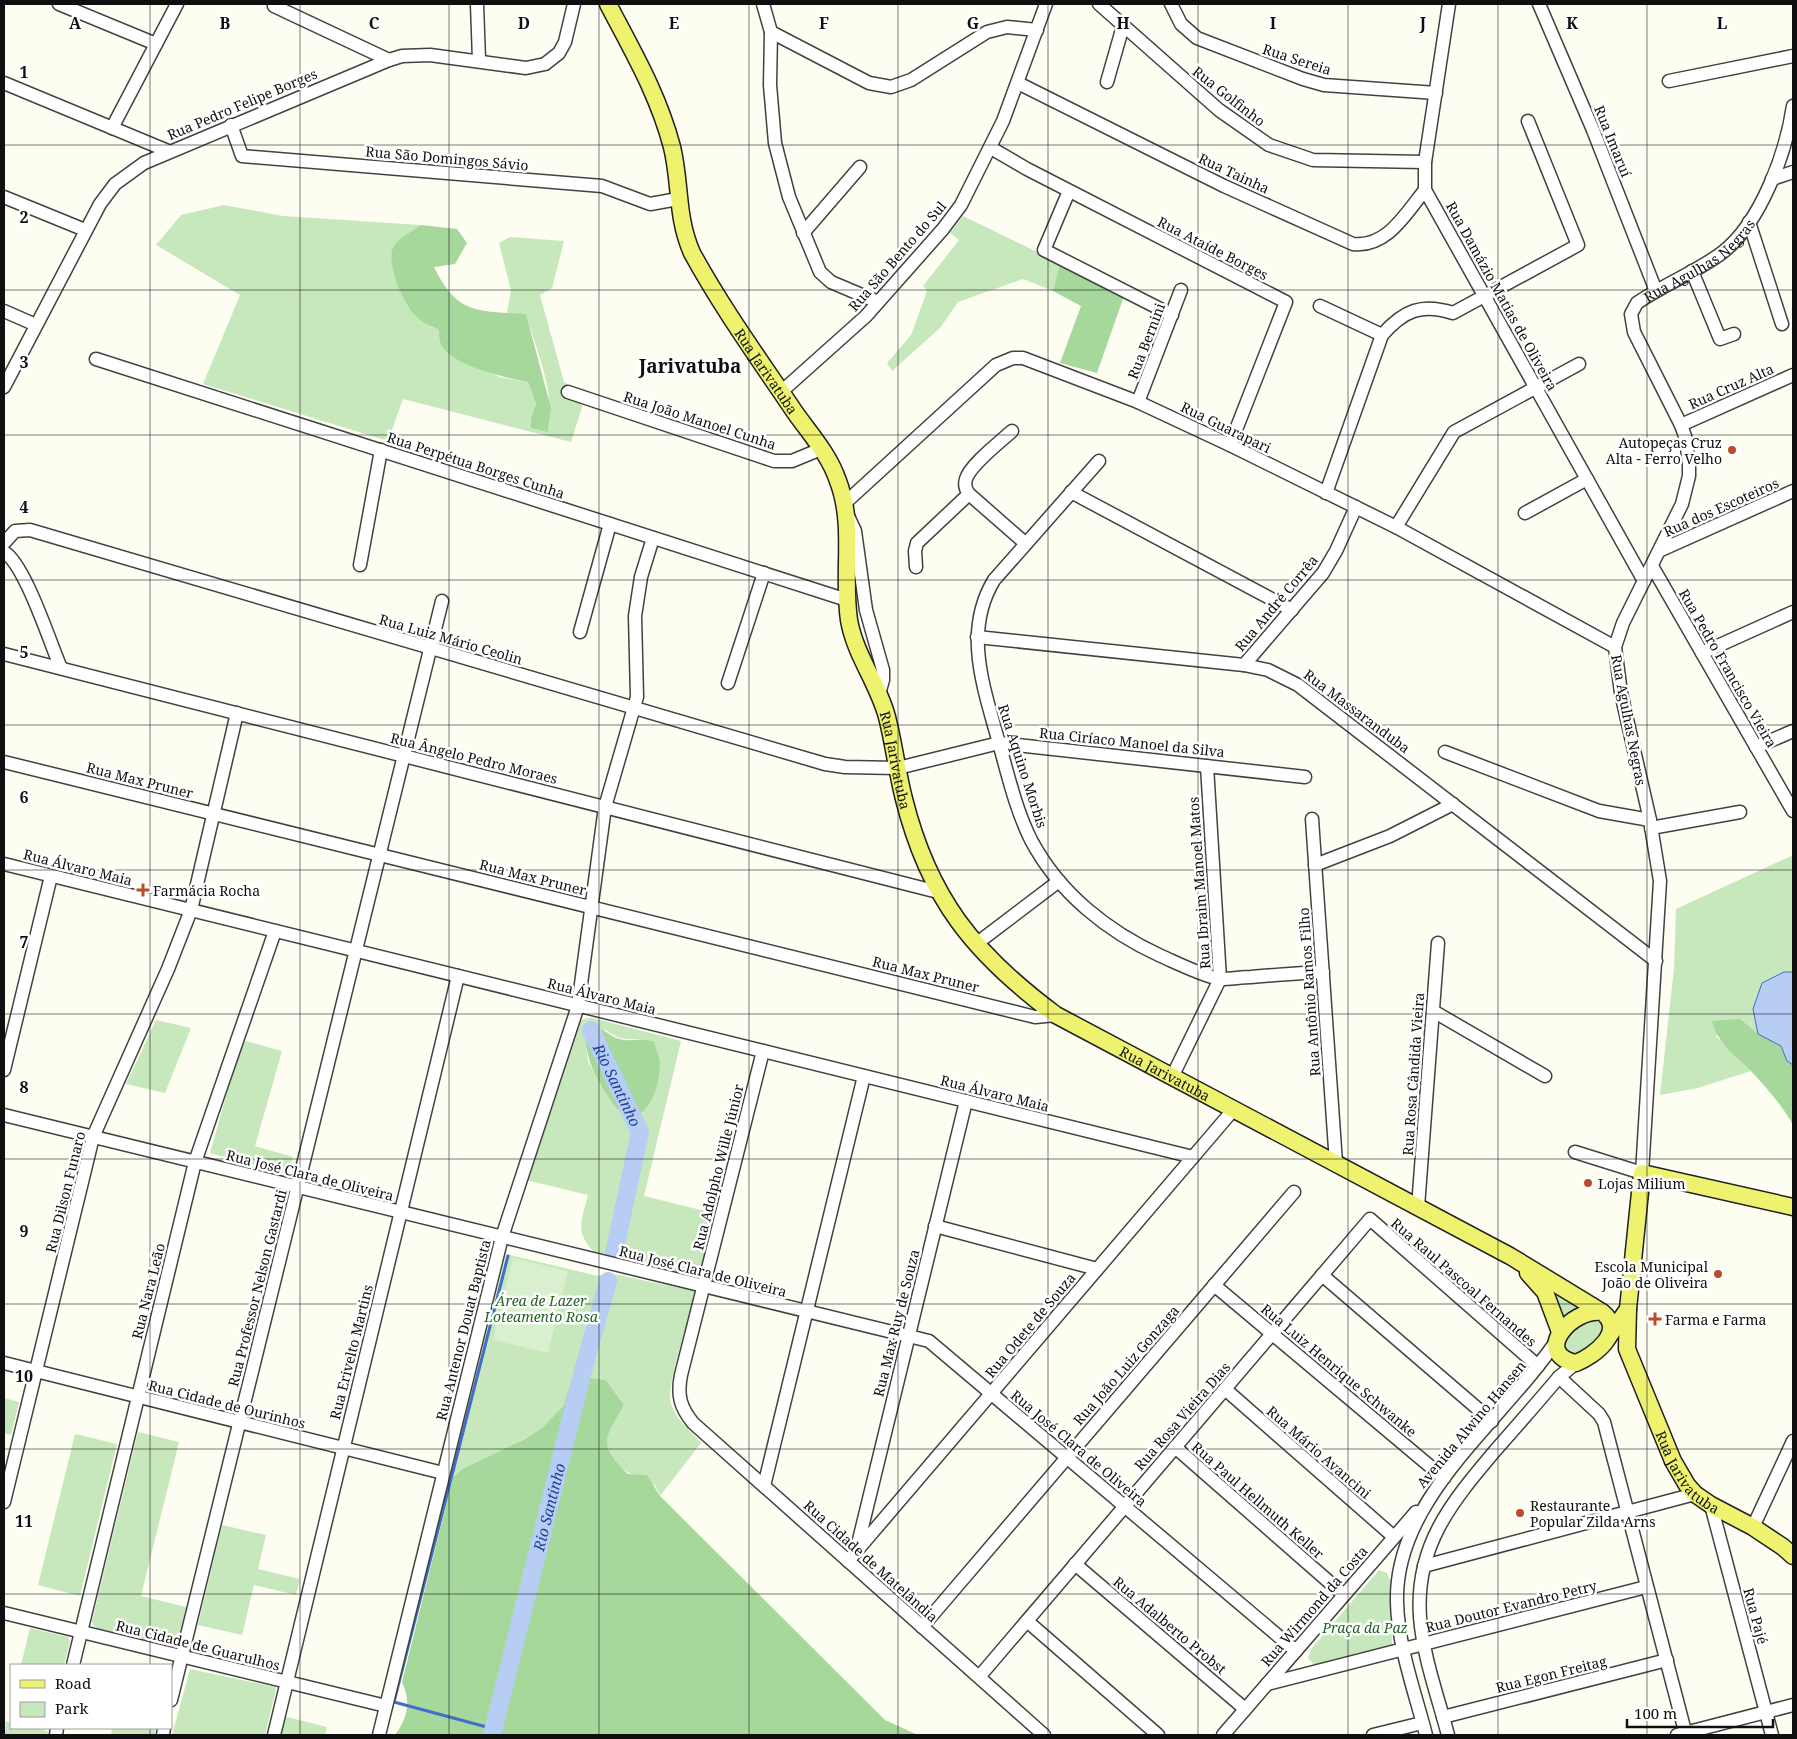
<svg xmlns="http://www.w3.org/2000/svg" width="1797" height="1739" viewBox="0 0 1797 1739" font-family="'Noto Serif',serif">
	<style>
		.green { fill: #c7e8bc; fill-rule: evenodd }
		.forest { fill: #a6d89c }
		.pitch { fill: #daefcd }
		.water { fill: #b8cdf3; stroke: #426ec7 }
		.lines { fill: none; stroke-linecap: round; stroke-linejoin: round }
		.stream { stroke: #426ec7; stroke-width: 3 }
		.river { stroke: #b8cdf3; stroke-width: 18 }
		.minor-casing { stroke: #424242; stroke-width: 15 }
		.major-casing { stroke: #202020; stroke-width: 19 }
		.minor { stroke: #fff; stroke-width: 12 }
		.major { stroke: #eef26e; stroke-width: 16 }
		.grid { fill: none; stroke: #0f0f0f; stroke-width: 1; stroke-opacity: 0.55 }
		.poi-dot { fill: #b94c2d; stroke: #fff; stroke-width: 2 }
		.labels { text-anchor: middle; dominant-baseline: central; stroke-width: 5; stroke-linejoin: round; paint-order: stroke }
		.street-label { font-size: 14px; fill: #0f0f0f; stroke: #fff }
		.poi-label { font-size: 14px; fill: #0f0f0f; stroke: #fff; text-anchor: start }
		.park-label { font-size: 14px; font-style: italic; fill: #216426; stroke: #fff }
		.water-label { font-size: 15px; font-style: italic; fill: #1d429b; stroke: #fff }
		.district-label { font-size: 19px; font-weight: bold; fill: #0f0f0f; stroke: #fff }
		.grid-label { font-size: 16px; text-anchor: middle; font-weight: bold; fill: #0f0f0f; stroke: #fff; stroke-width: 5; stroke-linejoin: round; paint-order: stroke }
	</style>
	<rect width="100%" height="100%" fill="#fdfef1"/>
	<g class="green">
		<path d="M224 205 283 216 421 225 407 234 417 318 439 330 440 343 499 377 528 382 536 404 531 418 548 432C556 394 537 351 526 315L507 313 511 290 499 243 510 237 564 241 552 288 540 295 564 382 580 393 582 407 571 442 403 399 388 441 203 384 240 295 156 245 181 215Z"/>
		<polygon points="963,216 1060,263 1053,291 1023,279 958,302 940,328 892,371 887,363 911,335 927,291 923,286 959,240 950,233"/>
		<polygon points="1793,855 1793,1065 1740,1020 1716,1036 1751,1071 1698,1088 1660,1095 1674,968 1676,909"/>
		<path d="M586 1018H593L681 1041 644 1196 713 1213C710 1228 706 1270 695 1278L597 1254C574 1234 581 1222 588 1195L526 1180 578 1022ZM606 1030C626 1046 634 1034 654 1043L660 1062 656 1081 601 1086 588 1061 585 1038Z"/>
		<polygon points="156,1020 191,1028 165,1093 126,1084"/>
		<polygon points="242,1040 282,1051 255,1146 293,1157 288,1175 210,1153"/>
		<path d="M506 1254 598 1276 609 1273 693 1291 696 1296C690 1316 665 1387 671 1404 677 1421 690 1430 701 1443L660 1496 655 1485C636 1477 600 1463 607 1436 609 1426 619 1414 624 1405L606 1380 586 1377 568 1390 564 1405 543 1427 527 1438 464 1468 453 1477 451 1473Z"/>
		<polygon points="1544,1282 1581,1306 1563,1322"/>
		<polygon points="1591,1320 1601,1322 1603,1328 1591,1348 1581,1355 1568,1353 1563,1346 1570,1331"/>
		<polygon points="4,1398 19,1402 11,1435 4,1433"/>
		<polygon points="138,1432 179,1442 141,1596 186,1607 177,1644 174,1646 99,1629 93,1625 92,1621"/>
		<polygon points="75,1434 117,1444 80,1596 38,1585"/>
		<polygon points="222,1525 266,1535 258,1569 300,1579 296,1595 254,1585 242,1635 198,1625"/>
		<polygon points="1379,1570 1387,1573 1391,1582 1392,1647 1321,1667 1314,1665 1308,1658 1311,1649"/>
		<polygon points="30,1628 68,1637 70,1641 64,1665 21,1665"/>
		<polygon points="190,1669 275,1687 276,1689 265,1735 172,1735"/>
		<polygon points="283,1716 327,1727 325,1735 278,1735"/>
		<polygon points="6,1721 11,1723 11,1728 33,1728 48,1731 47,1735 4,1735"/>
		<polygon points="112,1728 156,1728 154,1735 111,1735"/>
	</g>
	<g class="forest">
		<path d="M421 225 457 229 467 243 455 264 434 267C457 315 478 311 526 314L551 408 548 432 531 428V418L536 404 528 382C507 378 447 365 440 342 439 338 439 334 439 330 432 326 425 324 419 319 405 309 384 262 394 246 400 237 412 231 421 225Z"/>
		<polygon points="1060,263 1124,296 1097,373 1060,363 1081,306 1053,291"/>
		<path d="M1740 1019 1758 1034 1781 1046 1787 1061 1793 1065V1125C1783 1106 1765 1086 1750 1070 1734 1054 1718 1044 1712 1021Z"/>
		<path d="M598 1029C606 1030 609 1035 616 1038 629 1043 640 1037 654 1042 656 1049 659 1056 660 1062 660 1079 654 1104 640 1114L617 1109C599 1083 589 1070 585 1038Z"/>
		<path d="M585 1377 606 1380 624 1405C604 1440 597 1444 628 1474L647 1475 660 1496 885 1720 918 1735H395C408 1717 411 1702 402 1682L453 1477 464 1468 527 1438 543 1427 564 1405 568 1390Z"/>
	</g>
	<polygon class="pitch" points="513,1258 568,1271 548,1353 493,1340"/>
	<polygon class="water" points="1784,972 1793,972 1793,1065 1787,1061 1781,1046 1758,1034 1753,1009 1762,983"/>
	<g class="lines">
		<polyline class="stream" points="494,1729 394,1702 508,1256"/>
		<g class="river">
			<path id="s1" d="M591 1030 640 1132 613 1258"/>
			<path id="s2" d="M492 1735 581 1378 608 1281"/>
		</g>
		<g class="minor-casing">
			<g id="minor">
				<polyline points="59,4 156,44"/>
				<polyline points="477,4 479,60"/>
				<polyline points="763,4 771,32 770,85 775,143 789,197 820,272 831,282 878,302"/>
				<polyline points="1099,4 1219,110 1269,145 1313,160 1425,162"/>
				<polyline points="1171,4 1181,24 1197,38 1303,79 1324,85 1436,93"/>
				<polyline points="1449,4 1425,162 1425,190 1644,581"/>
				<polyline points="1539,4 1593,130 1656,291"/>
				<polyline points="274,6 389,60"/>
				<polyline points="771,32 869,83 891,87 911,80 987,32 1007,27 1037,30"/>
				<polyline points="1669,81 1793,56"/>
				<polyline points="1107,82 1123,26"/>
				<polyline points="4,83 168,151"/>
				<path d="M1018 83 1224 186 1353 244C1387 248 1406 213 1425 190"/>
				<polyline points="231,125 242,156 602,186 650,204 678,199"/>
				<polyline points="112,128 177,4"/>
				<polyline points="991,148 1027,169 1286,302 1230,445"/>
				<polyline points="1772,179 1793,172"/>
				<polyline points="1069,191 1044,250 1172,315"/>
				<polyline points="4,197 85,230"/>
				<polyline points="1749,222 1782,324"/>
				<polyline points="803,233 860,167"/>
				<polyline points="1692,271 1720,339 1734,334"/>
				<polyline points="1320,306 1382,335"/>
				<polyline points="4,311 36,325"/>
				<polyline points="96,359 847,600"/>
				<polyline points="4,387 100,204 115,184 144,163 389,60 402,56 430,55 526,68 545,64 559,53 565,42 574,4"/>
				<polyline points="568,392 774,461 792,461 821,449"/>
				<polyline points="781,392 866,316 943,229 961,205 1003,121 1046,4"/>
				<polyline points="1138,402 1181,290"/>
				<polyline points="1681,425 1793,375"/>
				<path d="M1012 431C1000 442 970 465 966 479 964 485 966 490 969 494L1025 543"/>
				<path d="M1099 461 994 580C965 628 981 679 995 729 1006 766 1014 806 1031 840 1059 893 1108 932 1161 956 1175 962 1207 978 1221 979 1231 979 1242 977 1251 977 1275 975 1299 973 1323 972"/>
				<polyline points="1071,492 1292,610"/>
				<path d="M1326 493 1382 335C1404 310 1422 303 1453 313L1578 245 1528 121"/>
				<polyline points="845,503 996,365 1013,358 1023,358 1138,402 1230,445 1396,527 1615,647"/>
				<polyline points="1525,513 1587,479"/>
				<polyline points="848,516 855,531 866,610 883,670 883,680 879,694"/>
				<polyline points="1396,527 1454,432 1579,364"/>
				<polyline points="4,543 15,531 30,530 825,764 845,767 898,768 999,743 1305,777"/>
				<polyline points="1661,550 1793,491"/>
				<path d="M4 552C25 564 50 643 61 668"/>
				<polyline points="360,565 381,450"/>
				<polyline points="1652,566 1793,811"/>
				<polyline points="916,567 915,551 917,543 969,494"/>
				<polyline points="580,632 610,524"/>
				<polyline points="977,637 1244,665 1268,670 1298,685 1656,961"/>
				<polyline points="1702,653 1793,612"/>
				<polyline points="4,654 938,892"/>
				<polyline points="1244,665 1323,573 1336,551 1356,507"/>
				<polyline points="728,683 764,573"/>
				<polyline points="1756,747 1793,731"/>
				<polyline points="1445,752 1599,811 1650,820"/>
				<polyline points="4,762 1035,1017 1056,1015"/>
				<polyline points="1312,819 1336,1163"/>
				<polyline points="1651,828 1740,812"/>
				<polyline points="4,864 1193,1157"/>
				<polyline points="1315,865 1390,836 1453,804"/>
				<polyline points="976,944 1059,881"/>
				<polyline points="1433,1011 1545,1076"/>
				<path d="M763 1051 681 1375C677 1395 680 1407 693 1423L1044 1735"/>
				<polyline points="4,1070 51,876"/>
				<polyline points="1172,1077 1220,979 1207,766"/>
				<polyline points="4,1115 929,1341 1296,1651"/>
				<path id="s3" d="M1575 1152 1642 1173 1660 881 1650 820 1621 693 1615 647 1623 623 1682 504 1689 476V464L1686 439 1681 425 1634 332 1631 314 1637 303C1664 284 1697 272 1723 252 1761 222 1786 153 1793 106"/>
				<polyline points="1418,1207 1438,943"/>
				<polyline points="935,1226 1097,1269"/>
				<polyline points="1322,1275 1492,1421"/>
				<polyline points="1214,1285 1444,1478"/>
				<polyline points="4,1363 443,1473"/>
				<polyline points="1559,1377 1599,1414 1604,1422 1686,1735"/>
				<polyline points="1225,1389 1394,1537"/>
				<polyline points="1175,1447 1344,1595"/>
				<polyline points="764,1486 864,1076"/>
				<polyline points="4,1502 93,1137 168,969 191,910 237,713"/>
				<polyline points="1711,1505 1772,1735"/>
				<polyline points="1753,1527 1793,1441"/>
				<polyline points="857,1548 966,1101"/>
				<polyline points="848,1561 1234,1109"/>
				<polyline points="1075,1564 1245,1709"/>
				<polyline points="1424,1566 1695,1494"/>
				<polyline points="4,1613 386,1706"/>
				<polyline points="1027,1621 1158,1735"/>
				<polyline points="922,1627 1294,1192"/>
				<polyline points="73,1665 195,1162 275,931"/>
				<polyline points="979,1677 1370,1219 1538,1366"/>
				<polyline points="1267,1684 1646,1587"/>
				<polyline points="171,1700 442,601"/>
				<polyline points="1443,1717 1667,1660"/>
				<polyline points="56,1735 57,1728"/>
				<polyline points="163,1735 164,1728"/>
				<polyline points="274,1735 458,976"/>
				<polyline points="379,1735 502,1237 578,1006 605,807 637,697 635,616 641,577 653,538"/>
				<polyline points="1223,1735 1416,1512"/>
				<polyline points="1373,1735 1422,1723"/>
				<path d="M1426 1735C1415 1692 1398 1647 1397 1602 1394 1498 1503 1421 1557 1340"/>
				<path d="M1448 1735C1438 1697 1423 1656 1420 1617 1415 1546 1451 1503 1494 1452 1516 1427 1537 1403 1559 1377L1576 1363"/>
				<polyline points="1677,1735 1793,1705"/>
			</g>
		</g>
		<g class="major-casing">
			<g id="major">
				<path id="s4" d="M608 4C633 52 658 94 672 147 681 184 676 217 692 253 722 308 759 359 794 411 810 434 829 454 838 481 855 525 842 574 849 620 855 655 878 683 887 717 894 744 897 772 904 799 929 899 974 954 1056 1015L1510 1256 1602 1312C1627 1331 1594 1356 1576 1363 1532 1354 1571 1308 1602 1312"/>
				<polyline points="1528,1273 1545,1292 1560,1332"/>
				<path id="s5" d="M1628 1309 1627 1349 1673 1461 1687 1485 1695 1494 1711 1505 1753 1527 1783 1547 1793 1556"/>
				<polyline points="1609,1336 1628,1309 1642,1173 1793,1207"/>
			</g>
		</g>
		<use href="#minor" class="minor"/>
		<use href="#major" class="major"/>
	</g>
	<path class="grid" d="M150 4V1665M300 4V1735M449 4V1735M599 4V1735M749 4V1735M898 4V1735M1048 4V1735M1198 4V1735M1348 4V1735M1498 4V1735M1647 4V1735M4 145H1793M4 290H1793M4 435H1793M4 580H1793M4 725H1793M4 870H1793M4 1014H1793M4 1159H1793M4 1304H1793M4 1449H1793M4 1594H1793M150 1728V1735"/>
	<g class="poi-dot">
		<circle cx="1732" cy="450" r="5"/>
		<path d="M140.5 882.5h5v5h5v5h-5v5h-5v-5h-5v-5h5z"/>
		<circle cx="1588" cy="1183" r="5"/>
		<circle cx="1718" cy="1274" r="5"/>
		<path d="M1652.5 1311.5h5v5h5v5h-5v5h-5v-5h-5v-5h5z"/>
		<circle cx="1520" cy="1513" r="5"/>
	</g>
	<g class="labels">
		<g class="street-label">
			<text transform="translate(1297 59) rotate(18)">Rua Sereia</text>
			<text transform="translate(1229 96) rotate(38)">Rua Golfinho</text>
			<text transform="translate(242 104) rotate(-23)">Rua Pedro Felipe Borges</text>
			<text transform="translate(1613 141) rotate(68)">Rua Imaruí</text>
			<text transform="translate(447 158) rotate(5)">Rua São Domingos Sávio</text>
			<text transform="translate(1234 173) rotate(25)">Rua Tainha</text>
			<text transform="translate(1213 248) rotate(27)">Rua Ataíde Borges</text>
			<text transform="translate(897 256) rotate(-49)">Rua São Bento do Sul</text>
			<text stroke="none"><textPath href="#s3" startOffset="1051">Rua Agulhas Negras</textPath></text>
			<text transform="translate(1502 296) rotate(61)">Rua Damázio Matias de Oliveira</text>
			<text transform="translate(1146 341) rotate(-69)">Rua Bernini</text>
			<text stroke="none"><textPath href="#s4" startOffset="405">Rua Jarivatuba</textPath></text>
			<text transform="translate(1731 386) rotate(-24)">Rua Cruz Alta</text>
			<text transform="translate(700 420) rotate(18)">Rua João Manoel Cunha</text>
			<text transform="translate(1226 427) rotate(26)">Rua Guarapari</text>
			<text transform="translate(476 465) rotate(18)">Rua Perpétua Borges Cunha</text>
			<text transform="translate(1721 507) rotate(-24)">Rua dos Escoteiros</text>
			<text transform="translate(1276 603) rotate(-50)">Rua André Corrêa</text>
			<text transform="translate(451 639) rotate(16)">Rua Luiz Mário Ceolin</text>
			<text transform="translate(1728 668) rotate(60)">Rua Pedro Francisco Vieira</text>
			<text transform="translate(1357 711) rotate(37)">Rua Massaranduba</text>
			<text transform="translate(1629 720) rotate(79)">Rua Agulhas Negras</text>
			<text transform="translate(1132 742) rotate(6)">Rua Ciríaco Manoel da Silva</text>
			<text transform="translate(474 758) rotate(14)">Rua Ângelo Pedro Moraes</text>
			<text stroke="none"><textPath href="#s4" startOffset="825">Rua Jarivatuba</textPath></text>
			<text transform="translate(1023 766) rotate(72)">Rua Aquino Morbis</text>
			<text transform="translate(140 780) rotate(14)">Rua Max Pruner</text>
			<text transform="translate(78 867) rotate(14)">Rua Álvaro Maia</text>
			<text transform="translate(533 877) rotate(14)">Rua Max Pruner</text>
			<text transform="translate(1199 883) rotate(-94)">Rua Ibraim Manoel Matos</text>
			<text transform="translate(926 974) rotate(14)">Rua Max Pruner</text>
			<text transform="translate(1309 992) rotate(-94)">Rua Antônio Ramos Filho</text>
			<text transform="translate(602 996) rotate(14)">Rua Álvaro Maia</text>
			<text stroke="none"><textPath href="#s4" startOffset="1259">Rua Jarivatuba</textPath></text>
			<text transform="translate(1413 1074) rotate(-86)">Rua Rosa Cândida Vieira</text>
			<text transform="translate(995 1093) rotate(14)">Rua Álvaro Maia</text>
			<text transform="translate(718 1167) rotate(-76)">Rua Adolpho Wille Júnior</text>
			<text transform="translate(310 1175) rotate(14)">Rua José Clara de Oliveira</text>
			<text transform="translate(65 1192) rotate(-76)">Rua Dilson Funaro</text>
			<text transform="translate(703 1271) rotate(14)">Rua José Clara de Oliveira</text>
			<text transform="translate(1464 1282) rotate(41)">Rua Raul Pascoal Fernandes</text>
			<text transform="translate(257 1288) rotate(-76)">Rua Professor Nelson Gastardi</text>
			<text transform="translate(148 1291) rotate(-76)">Rua Nara Leão</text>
			<text transform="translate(896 1323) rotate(-76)">Rua Max Ruy de Souza</text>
			<text transform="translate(1030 1325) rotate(-50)">Rua Odete de Souza</text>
			<text transform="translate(463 1330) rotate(-76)">Rua Antenor Douat Baptista</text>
			<text transform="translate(351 1352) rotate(-76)">Rua Erivelto Martins</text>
			<text transform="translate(1126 1365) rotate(-49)">Rua João Luiz Gonzaga</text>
			<text transform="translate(1339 1370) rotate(40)">Rua Luiz Henrique Schwanke</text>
			<text transform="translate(227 1404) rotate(14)">Rua Cidade de Ourinhos</text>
			<text transform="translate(1182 1416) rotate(-49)">Rua Rosa Vieira Dias</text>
			<text transform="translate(1471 1424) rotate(-50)">Avenida Alwino Hansen</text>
			<text transform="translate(1079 1448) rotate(40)">Rua José Clara de Oliveira</text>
			<text transform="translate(1319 1452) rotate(41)">Rua Mário Avancini</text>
			<text stroke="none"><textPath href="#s5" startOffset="179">Rua Jarivatuba</textPath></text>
			<text transform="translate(1258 1500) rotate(41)">Rua Paul Hellmuth Keller</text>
			<text transform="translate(871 1561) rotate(42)">Rua Cidade de Matelândia</text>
			<text transform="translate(1314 1606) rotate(-49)">Rua Wirmond da Costa</text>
			<text transform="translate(1511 1606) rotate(-14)">Rua Doutor Evandro Petry</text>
			<text transform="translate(1756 1616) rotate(75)">Rua Pajé</text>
			<text transform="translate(1170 1625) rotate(40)">Rua Adalberto Probst</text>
			<text transform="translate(198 1645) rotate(14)">Rua Cidade de Guarulhos</text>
			<text transform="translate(1551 1674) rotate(-14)">Rua Egon Freitag</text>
		</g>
		<g class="poi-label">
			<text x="1722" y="442" text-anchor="end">Autopeças Cruz<tspan x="1722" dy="16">Alta - Ferro Velho</tspan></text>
			<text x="153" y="890">Farmácia Rocha</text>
			<text x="1598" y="1183">Lojas Milium</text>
			<text x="1708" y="1266" text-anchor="end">Escola Municipal<tspan x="1708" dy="16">João de Oliveira</tspan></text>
			<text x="1665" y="1319">Farma e Farma</text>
			<text x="1530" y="1505">Restaurante<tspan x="1530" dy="16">Popular Zilda Arns</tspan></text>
		</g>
		<g class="park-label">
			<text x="541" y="1300">Área de Lazer<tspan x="541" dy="16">Loteamento Rosa</tspan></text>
			<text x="1365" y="1627">Praça da Paz</text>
		</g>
		<g class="water-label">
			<text stroke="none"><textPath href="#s1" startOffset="61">Rio Santinho</textPath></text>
			<text stroke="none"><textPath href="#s2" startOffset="235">Rio Santinho</textPath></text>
		</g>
		<g class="district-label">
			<text x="690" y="366">Jarivatuba</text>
		</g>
	</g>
	<g class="grid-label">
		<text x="75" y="29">A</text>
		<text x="225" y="29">B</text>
		<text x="374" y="29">C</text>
		<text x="524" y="29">D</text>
		<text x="674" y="29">E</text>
		<text x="824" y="29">F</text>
		<text x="973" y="29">G</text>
		<text x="1123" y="29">H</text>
		<text x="1273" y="29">I</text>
		<text x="1423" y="29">J</text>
		<text x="1572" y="29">K</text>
		<text x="1722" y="29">L</text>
		<text x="24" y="78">1</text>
		<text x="24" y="223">2</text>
		<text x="24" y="368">3</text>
		<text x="24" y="513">4</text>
		<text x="24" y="658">5</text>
		<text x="24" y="803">6</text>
		<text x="24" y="948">7</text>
		<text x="24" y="1093">8</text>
		<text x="24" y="1237">9</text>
		<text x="24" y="1382">10</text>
		<text x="24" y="1527">11</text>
	</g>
	<rect width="1797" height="1739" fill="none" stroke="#0f0f0f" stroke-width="10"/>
	<rect x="10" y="1664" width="162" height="65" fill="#ffffff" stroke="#9f9f9f"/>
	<rect x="20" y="1680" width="25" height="8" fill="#eef26e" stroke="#9f9f9f"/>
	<text x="55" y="1689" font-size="15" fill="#0f0f0f">Road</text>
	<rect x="20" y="1702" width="25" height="15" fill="#c7e8bc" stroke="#9f9f9f"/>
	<text x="55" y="1714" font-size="15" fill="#0f0f0f">Park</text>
	<path d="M1627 1719v8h146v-8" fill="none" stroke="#0f0f0f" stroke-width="2.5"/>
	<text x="1634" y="1719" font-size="15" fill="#0f0f0f" stroke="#ffffff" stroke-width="4" paint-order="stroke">100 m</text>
</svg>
